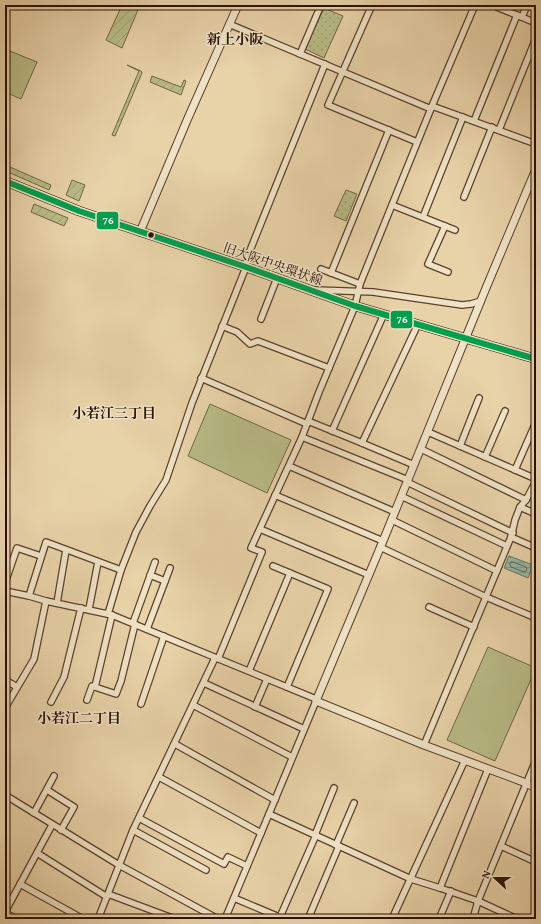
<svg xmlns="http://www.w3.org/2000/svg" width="541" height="924" viewBox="0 0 541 924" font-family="'Gentium Book Plus','Noto Serif JP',serif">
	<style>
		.grass { fill: #b8bb86; stroke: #716643 }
		.park { fill: url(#park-dots); stroke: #716643 }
		.garden { fill: url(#garden-furrows); stroke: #716643 }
		.water { fill: url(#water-rules); stroke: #6b7564 }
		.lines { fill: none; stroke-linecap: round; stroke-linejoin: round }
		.shore { stroke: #606453; stroke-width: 1 }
		.minor-casing { stroke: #5a412a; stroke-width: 8 }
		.tertiary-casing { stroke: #5a412a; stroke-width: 9 }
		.primary-casing { stroke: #2a1100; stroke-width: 10 }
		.minor { stroke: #f0e2c6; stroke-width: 5.5 }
		.tertiary { stroke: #f0e2c6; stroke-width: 7 }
		.primary { stroke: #e8d2a8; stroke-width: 8 }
		.bus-1-casing { stroke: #f0e2c6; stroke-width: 9 }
		.bus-1 { stroke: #029f4d; stroke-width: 6 }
		.bus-dot { fill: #2a1100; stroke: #f0e2c6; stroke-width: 1.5 }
		.labels { text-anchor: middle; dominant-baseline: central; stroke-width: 3; stroke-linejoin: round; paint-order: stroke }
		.street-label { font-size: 13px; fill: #2a1100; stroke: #f0e2c6 }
		.neighbourhood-label { font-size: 14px; font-weight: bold; fill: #2a1100; stroke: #f0e2c6 }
		.line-badge { stroke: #f0e2c6; stroke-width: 1.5 }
		.badge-label { font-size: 11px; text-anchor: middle; font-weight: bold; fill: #fff }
	</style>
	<defs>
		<pattern id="park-dots" width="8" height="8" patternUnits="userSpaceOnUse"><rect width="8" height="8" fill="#b8bb86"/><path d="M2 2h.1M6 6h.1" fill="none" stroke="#9ea072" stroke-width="1.8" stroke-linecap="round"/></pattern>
		<pattern id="garden-furrows" width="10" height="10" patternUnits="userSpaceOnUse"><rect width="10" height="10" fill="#b8bb86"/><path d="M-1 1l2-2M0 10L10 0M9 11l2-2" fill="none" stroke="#9ea072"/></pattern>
		<pattern id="water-rules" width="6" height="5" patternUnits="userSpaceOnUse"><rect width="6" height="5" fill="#97b8a6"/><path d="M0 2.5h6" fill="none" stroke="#829d8d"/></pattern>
	</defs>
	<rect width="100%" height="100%" fill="#e8d2a8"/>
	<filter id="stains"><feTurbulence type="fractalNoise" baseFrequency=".005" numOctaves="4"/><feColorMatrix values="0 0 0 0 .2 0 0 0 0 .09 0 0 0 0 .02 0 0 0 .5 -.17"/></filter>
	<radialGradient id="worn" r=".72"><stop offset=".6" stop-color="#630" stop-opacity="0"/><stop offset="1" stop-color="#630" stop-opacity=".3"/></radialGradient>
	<g class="grass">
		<polygon points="5,49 37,62 21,99 5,92"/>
		<polygon points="210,404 291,440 267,493 188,456"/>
		<polygon points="488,647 536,668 495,761 447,740"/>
	</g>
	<g class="park">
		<polygon points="324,8 343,16 324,58 305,49"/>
		<polygon points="346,190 357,194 346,221 334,216"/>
	</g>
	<g class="garden">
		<polygon points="122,5 140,5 122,48 106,40"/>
		<polygon points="127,65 141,71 142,73 115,136 112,135 139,71"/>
		<polygon points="152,76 181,87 184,80 186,81 181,95 150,82"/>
		<polygon points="10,167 51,185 49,190 8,172"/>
		<polygon points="72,180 85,185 79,201 66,195"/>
		<polygon points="34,204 68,218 64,226 31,212"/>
	</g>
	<polygon class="water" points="509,556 533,565 528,578 504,568"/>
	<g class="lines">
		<polygon class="shore" points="511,562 513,562 526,567 527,568 526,571 524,572 511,567 510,565"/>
		<g class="minor-casing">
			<g id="minor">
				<polyline points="372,5 328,105 417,142"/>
				<polyline points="492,5 536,23"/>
				<polyline points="522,17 527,5"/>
				<polyline points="229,24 431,109"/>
				<polyline points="300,54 321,5"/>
				<polyline points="432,106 536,144"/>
				<polyline points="474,121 517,15"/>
				<polyline points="499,130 536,38"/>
				<polyline points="464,197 492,127"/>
				<polyline points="392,205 455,230"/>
				<polyline points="423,217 463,117"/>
				<polyline points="445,226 428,264 448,272"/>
				<polyline points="321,269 360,284"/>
				<polyline points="331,273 389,130"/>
				<polyline points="316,290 373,292 462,305 471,304 481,301"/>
				<polyline points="261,319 277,278"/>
				<polyline points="222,326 237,332 250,344 258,341 329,368"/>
				<polyline points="201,378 307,424"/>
				<polyline points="308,421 362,443 414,465"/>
				<polyline points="332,431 384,314"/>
				<polyline points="428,432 536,479"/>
				<polyline points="302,437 408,480"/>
				<polyline points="362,443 418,324"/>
				<polyline points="460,446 479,398"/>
				<polyline points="421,449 526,500"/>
				<polyline points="485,457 505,411"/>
				<polyline points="289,466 395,512"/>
				<polyline points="515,470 536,422"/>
				<polyline points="407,482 513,533"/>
				<polyline points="275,495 383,541"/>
				<polyline points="401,496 507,546"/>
				<polyline points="520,507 536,514"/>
				<polyline points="392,520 497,571"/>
				<polyline points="260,529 369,575"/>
				<polyline points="511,537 536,548"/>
				<polyline points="380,547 486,597 536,618"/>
				<polyline points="273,566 328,589 287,687"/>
				<polyline points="150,575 165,581"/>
				<polyline points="5,583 17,548 41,556"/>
				<polyline points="5,591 29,596 46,601 112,615 316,699"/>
				<polyline points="29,596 46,542 121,570"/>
				<polyline points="57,603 66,550"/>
				<polyline points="429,607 474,627"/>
				<polyline points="89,609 98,562"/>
				<polyline points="108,614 121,570 136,532 150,506 166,480 192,403 246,267 247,258 325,64"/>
				<polyline points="133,623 155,562"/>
				<polyline points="147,629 170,568"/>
				<polyline points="218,659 262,552 251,548 302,437 319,392 355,306 360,284 432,106 475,5"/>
				<polyline points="249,671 290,573"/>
				<polyline points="5,680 17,687"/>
				<polyline points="204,683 304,729"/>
				<polyline points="95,687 116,694 121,681 135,624"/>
				<polyline points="87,700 92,686 95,687 112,615"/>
				<polyline points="51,702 64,677 81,608"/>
				<polyline points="141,704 164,636"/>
				<polyline points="193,705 292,757"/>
				<polyline points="255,707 267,679"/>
				<polyline points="5,708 34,659 46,601"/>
				<polyline points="175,744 275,800"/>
				<polyline points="424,745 511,537 515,520 520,507 526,500 536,481"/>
				<polyline points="159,777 261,833"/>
				<polyline points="47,790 74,807 61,830"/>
				<polyline points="5,795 119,865 218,919"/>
				<polyline points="34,813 54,776"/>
				<polyline points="269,814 411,879 440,888 478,901 517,919"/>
				<polyline points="139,818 224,864 228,857 247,866"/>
				<polyline points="133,830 206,870"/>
				<polyline points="315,835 334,788"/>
				<polyline points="336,845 354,803"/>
				<polyline points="501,846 536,862"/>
				<polyline points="37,853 107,897"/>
				<polyline points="20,884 83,919"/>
				<polyline points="440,888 488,769"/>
				<polyline points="108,894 175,919"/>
				<polyline points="234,898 284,919"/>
				<polyline points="5,912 52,825"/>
				<polyline points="5,913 17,919"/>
				<polyline points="280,917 316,835"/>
				<polyline points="98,919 133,830 215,658"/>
				<polyline points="225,919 269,814 316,701"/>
				<polyline points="308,919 339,846"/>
				<polyline points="392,919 465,760"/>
				<polyline points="439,919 451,891"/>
				<polyline points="473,919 478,901 536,760"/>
			</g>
		</g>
		<g class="tertiary-casing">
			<g id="tertiary">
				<polyline points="536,169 486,288 383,541 316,701 424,745 526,783 536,788"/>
				<polyline points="140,232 188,118 238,5"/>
			</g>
		</g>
		<g class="primary-casing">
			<polyline id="primary" points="5,181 79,211 246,267 355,306 536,359"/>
		</g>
		<use href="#minor" class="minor"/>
		<use href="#tertiary" class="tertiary"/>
		<use href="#primary" class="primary"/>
		<g class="bus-1-casing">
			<polyline id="bus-1" points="5,181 79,211 246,267 355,306 536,359"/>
		</g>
		<use href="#bus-1" class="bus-1"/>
	</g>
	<circle class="bus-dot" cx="151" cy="235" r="3.5"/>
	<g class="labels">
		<g class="street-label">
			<text transform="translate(273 264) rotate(19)">旧大阪中央環状線</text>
		</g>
		<g class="neighbourhood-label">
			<text x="235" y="39">新上小阪</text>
			<text x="114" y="413">小若江三丁目</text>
			<text x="79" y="718">小若江二丁目</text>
		</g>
	</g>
	<g class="line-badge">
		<rect x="96" y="211" width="23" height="19" rx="4" fill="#029f4d"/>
		<rect x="390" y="310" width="23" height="19" rx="4" fill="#029f4d"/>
	</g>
	<g class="badge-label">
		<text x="108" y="224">76</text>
		<text x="402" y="323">76</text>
	</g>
	<rect width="541" height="924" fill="none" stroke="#e8d2a8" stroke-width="20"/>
	<rect x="6" y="6" width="529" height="912" fill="none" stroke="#2a1100" stroke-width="2"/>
	<rect x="10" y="10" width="521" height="904" fill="none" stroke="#2a1100"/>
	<g transform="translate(495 878) rotate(292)" stroke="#f0e2c6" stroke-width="3" paint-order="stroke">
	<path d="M0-3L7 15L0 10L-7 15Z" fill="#2a1100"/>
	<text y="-6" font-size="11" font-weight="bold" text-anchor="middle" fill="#2a1100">N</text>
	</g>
	<rect width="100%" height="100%" filter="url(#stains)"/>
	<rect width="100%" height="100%" fill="url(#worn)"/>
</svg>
